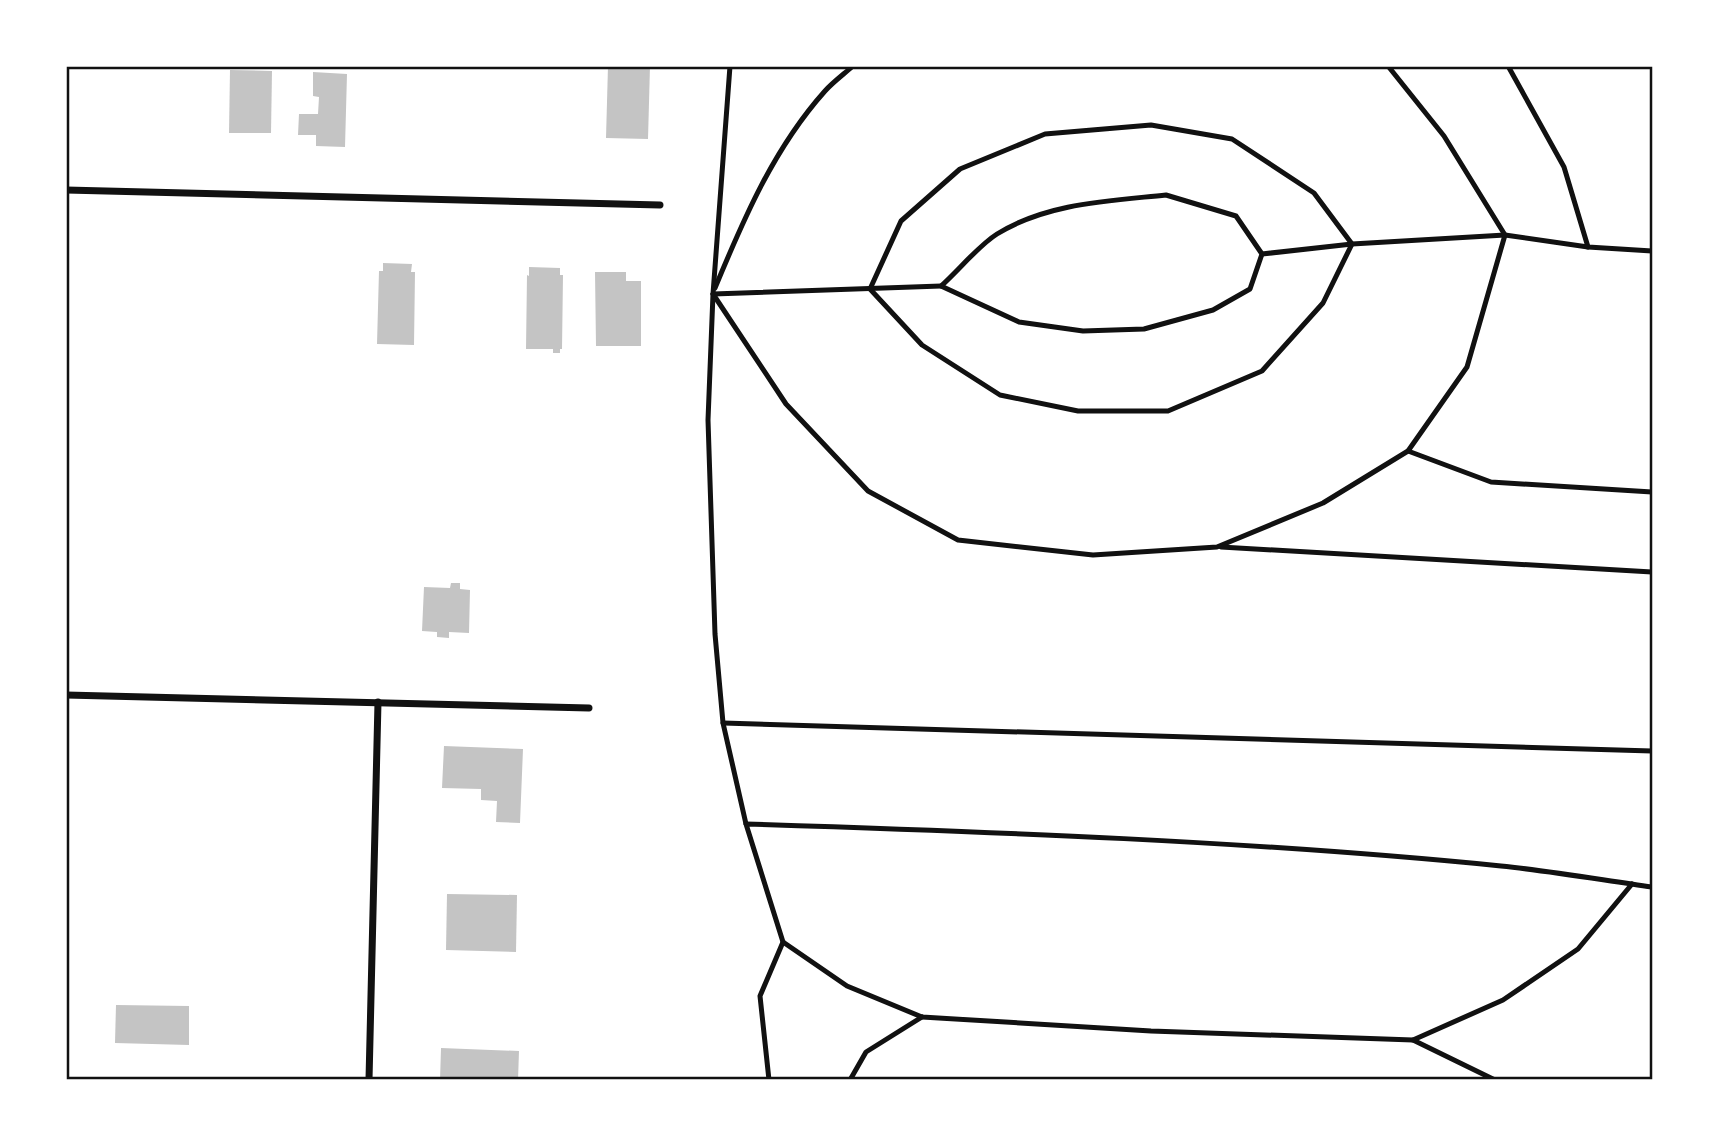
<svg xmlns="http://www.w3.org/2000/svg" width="1719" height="1146" viewBox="0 0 1719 1146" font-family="Quicksand,sans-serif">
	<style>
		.building { fill: #c4c4c4 }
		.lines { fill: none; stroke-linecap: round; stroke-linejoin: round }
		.service { stroke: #111; stroke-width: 5 }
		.minor { stroke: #111; stroke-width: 7 }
		.neatline { fill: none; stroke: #111; stroke-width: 2.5 }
	</style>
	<rect width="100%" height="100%" fill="#fff"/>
	<g class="building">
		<polygon points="608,66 650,66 648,139 606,138"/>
		<polygon points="230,70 272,71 271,133 229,133"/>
		<polygon points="313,72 347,74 345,147 316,146 316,135 298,135 299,114 318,114 319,97 313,96"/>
		<polygon points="383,263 412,264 411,272 415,272 414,345 377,344 379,271 383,271"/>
		<polygon points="529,267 560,268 560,275 563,275 562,349 560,349 560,353 553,353 553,349 526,349 527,275 529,276"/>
		<polygon points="595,272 626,272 626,281 641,281 641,346 596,346"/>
		<polygon points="451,583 460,583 460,589 470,590 469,633 449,632 449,638 437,637 437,632 422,631 424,587 450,588"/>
		<polygon points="444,746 523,749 520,823 496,822 497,801 481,800 481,789 442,788"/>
		<polygon points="447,894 517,895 516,952 446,950"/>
		<polygon points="116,1005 189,1006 189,1045 115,1043"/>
		<polygon points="441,1048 519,1051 518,1080 440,1080"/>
	</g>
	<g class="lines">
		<g class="service">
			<polyline points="730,66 713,294 708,420 715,634 723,723 746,824"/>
			<polyline points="1508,66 1564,167 1588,247"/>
			<polygon points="1151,125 1232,139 1314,193 1352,244 1323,303 1262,371 1168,411 1078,411 1000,395 922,345 870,289 901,221 960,169 1045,134"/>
			<path d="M1166 195 1236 216 1262 254 1250 289 1213 310 1144 329 1083 331 1019 322 941 286C958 271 978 246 997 234 1047 203 1108 201 1166 195Z"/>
			<polyline points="1262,254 1352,244 1505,235 1588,247 1652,251"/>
			<path d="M715 288C744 218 774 148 825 91 833 82 844 74 853 66"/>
			<polyline points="713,294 786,404 868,491 958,540 1093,555 1217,547 1323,503 1408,451 1467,367 1505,235 1444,136 1388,66"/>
			<polyline points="713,294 941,286"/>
			<polyline points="1408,451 1491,482 1652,492"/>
			<polyline points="1221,547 1652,572"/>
			<polyline points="723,723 1652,751"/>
			<polyline points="1413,1040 1503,1000 1578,949 1632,884"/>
			<polyline points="769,1080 760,996 783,942"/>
			<polyline points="850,1080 866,1052 922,1017"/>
			<path d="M1495 1080 1413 1040 1151 1031 922 1017 847 986 783 942 746 824C998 832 1250 841 1501 866 1551 871 1602 880 1652 887"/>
		</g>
		<g class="minor">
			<polyline points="66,190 660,205"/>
			<polyline points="66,695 589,708"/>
			<polyline points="369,1080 378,702"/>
		</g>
	</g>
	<rect width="1719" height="1146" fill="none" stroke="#ffffff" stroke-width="136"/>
	<rect x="68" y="68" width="1583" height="1010" class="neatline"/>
</svg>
